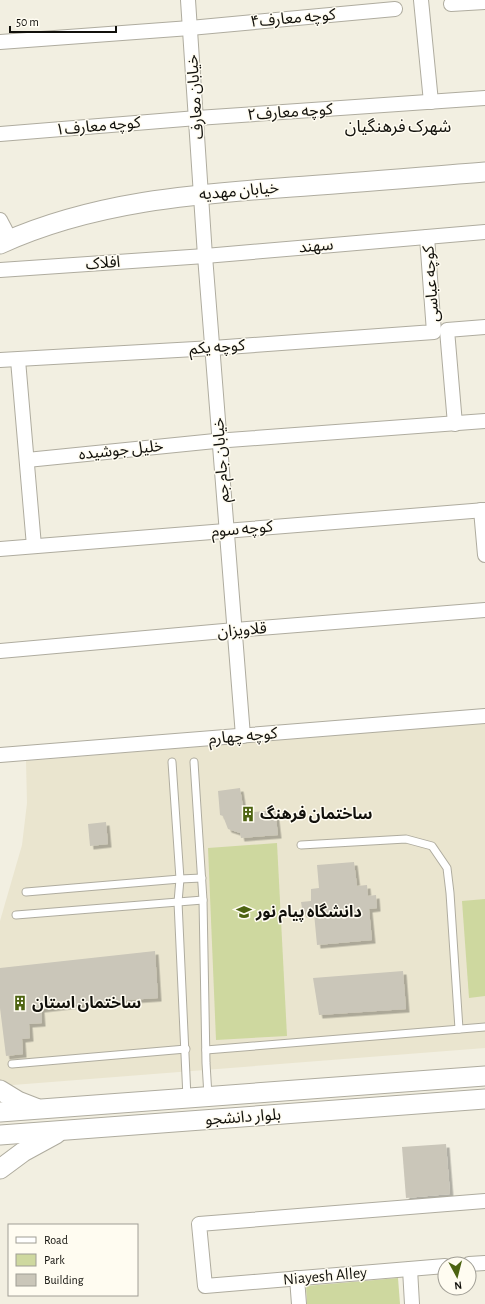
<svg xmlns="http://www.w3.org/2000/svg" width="485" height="1304" viewBox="0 0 485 1304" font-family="'Alegreya Sans','Noto Sans Arabic',sans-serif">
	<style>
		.built { fill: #eae5cf }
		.green { fill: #ced89f }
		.building { fill: #cac6b9; filter: url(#shadow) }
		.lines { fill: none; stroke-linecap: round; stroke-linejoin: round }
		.lane-casing { stroke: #afac9f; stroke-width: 9 }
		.street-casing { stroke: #afac9f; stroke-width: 16 }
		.secondary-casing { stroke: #afac9f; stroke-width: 21 }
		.lane { stroke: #fff; stroke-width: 7 }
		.street { stroke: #fff; stroke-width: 14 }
		.secondary { stroke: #fff; stroke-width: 19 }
		.labels { text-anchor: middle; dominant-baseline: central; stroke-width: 3; stroke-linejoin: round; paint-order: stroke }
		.street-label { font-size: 16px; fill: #11100b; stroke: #fffcf1 }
		.poi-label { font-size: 16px; font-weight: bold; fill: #11100b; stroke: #fffcf1; text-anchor: start }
		.neighbourhood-label { font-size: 17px; fill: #11100b; stroke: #fffcf1 }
	</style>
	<defs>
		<filter id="shadow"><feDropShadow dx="3.5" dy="3.5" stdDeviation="0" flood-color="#0004"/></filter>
	</defs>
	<rect width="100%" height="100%" fill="#f2efe1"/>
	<polygon class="built" points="485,723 485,1048 0,1086 0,921 22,845 27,803 26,761"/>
	<g class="green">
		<polygon points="277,843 287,1036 216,1040 208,848"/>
		<polygon points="485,899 485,996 469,998 462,901"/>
		<polygon points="398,1278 400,1304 307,1304 306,1286"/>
	</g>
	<g class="building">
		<polygon points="240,788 244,813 275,810 278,835 241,838 240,833 228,829 223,816 220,815 218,791"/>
		<polygon points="106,822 108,844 90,846 88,824"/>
		<polygon points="354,862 357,886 367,885 368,896 376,895 377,908 369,909 372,940 317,945 314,913 303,914 301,902 311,901 311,889 319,888 317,865"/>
		<polygon points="155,951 158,998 101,1002 41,1009 42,1023 29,1024 30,1038 22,1039 23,1054 6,1056 0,1008 0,968"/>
		<polygon points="403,971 406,1009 319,1015 313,978"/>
		<polygon points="446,1144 450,1194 406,1198 402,1147"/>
	</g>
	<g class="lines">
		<g class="lane-casing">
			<g id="lane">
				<polyline points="172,762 180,879 178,902 187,1098"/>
				<polyline points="194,762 203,900 206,1063 208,1096"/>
				<polyline points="301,845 406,839 432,846 447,868 450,893 459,1029"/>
				<polyline points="26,892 180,879 202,878"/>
				<polyline points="16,915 203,900"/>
				<polyline points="206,1050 485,1027"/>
				<polyline points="12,1064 186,1049"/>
			</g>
		</g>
		<g class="street-casing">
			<g id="street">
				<polyline points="188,0 205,256 243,736"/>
				<polyline points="421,0 431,102"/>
				<polyline points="451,4 485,2"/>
				<polyline points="0,42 190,28 395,9"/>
				<polyline points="0,134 197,118 485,98"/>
				<polyline points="0,220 10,239"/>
				<polyline points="0,270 205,256 485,232"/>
				<polyline points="0,360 213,348 434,332 427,237"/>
				<polyline points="18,360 34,546"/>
				<polyline points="455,424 447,330 485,327"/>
				<polyline points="27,460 215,441 485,421"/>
				<polyline points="481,510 485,555"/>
				<polyline points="0,549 485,510"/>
				<polyline points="0,651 235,630 485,610"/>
				<polyline points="0,755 485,716"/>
				<polyline points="469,1264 485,1263"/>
				<polyline points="445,1266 205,1286 199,1224 485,1201"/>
				<polyline points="410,1269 412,1304"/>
				<polyline points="297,1278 299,1304"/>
			</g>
		</g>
		<g class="secondary-casing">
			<g id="secondary">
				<path d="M0 244C92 202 193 194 292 187 356 183 421 177 485 172"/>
				<polyline points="0,1090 18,1101 36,1108"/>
				<polyline points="0,1112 485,1076"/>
				<polyline points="0,1135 485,1099"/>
				<polyline points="0,1169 23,1152 56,1134"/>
			</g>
		</g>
		<use href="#lane" class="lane"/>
		<use href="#street" class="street"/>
		<use href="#secondary" class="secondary"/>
	</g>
	<defs>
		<g id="building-bare" transform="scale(1.2)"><path d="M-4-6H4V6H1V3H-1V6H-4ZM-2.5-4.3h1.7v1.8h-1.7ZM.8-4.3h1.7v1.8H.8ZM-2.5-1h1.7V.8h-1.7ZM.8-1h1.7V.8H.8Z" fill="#4c6311" stroke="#fffcf1" stroke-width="2.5" paint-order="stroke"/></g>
		<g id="university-bare" transform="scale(1.2)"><path d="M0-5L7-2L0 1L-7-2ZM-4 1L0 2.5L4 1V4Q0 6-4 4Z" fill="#4c6311" stroke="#fffcf1" stroke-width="2.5" paint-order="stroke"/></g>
	</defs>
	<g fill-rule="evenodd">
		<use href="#building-bare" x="248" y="814"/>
		<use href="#university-bare" x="244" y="912"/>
		<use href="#building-bare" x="20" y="1003"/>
	</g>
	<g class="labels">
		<g class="street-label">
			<text transform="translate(293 18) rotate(-5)">کوچه معارف۴</text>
			<text transform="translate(195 97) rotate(-94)">خیابان معارف</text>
			<text transform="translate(290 112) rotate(-4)">کوچه معارف۲</text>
			<text transform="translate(98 126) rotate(-5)">کوچه معارف۱</text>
			<text transform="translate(239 191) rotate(-5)">خیابان مهدیه</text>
			<text transform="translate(316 246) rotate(-5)">سهند</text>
			<text transform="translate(103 263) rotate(-4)">افلاک</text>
			<text transform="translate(431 284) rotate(-94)">کوچه عباسی</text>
			<text transform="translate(217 347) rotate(-4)">کوچه یکم</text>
			<text transform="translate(121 450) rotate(-6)">خلیل جوشیده</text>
			<text transform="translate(221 460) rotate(-94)">خیابان جام جم</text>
			<text transform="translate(242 529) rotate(-5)">کوچه سوم</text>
			<text transform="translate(242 630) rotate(-5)">قلاویزان</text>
			<text transform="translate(243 736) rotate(-5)">کوچه چهارم</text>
			<text transform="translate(243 1117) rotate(-4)">بلوار دانشجو</text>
			<text transform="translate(325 1276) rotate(-5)">Niayesh Alley</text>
		</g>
		<g class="poi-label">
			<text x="260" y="814">ساختمان فرهنگ</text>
			<text x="256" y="912">دانشگاه پیام نور</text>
			<text x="32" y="1003">ساختمان استان</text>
		</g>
		<g class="neighbourhood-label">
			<text x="398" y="126">شهرک فرهنگیان</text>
		</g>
	</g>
	<rect x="8" y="1224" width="130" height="72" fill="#fffcf1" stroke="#a09e95"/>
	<rect x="16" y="1237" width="20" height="6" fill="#ffffff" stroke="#a09e95"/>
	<text x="44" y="1244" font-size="12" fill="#11100b">Road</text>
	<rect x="16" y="1254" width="20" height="12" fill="#ced89f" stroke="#a09e95"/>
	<text x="44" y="1264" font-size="12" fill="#11100b">Park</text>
	<rect x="16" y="1274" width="20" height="12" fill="#cac6b9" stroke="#a09e95"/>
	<text x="44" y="1284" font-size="12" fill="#11100b">Building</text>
	<g transform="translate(457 1276) rotate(173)"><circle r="19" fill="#fffcf1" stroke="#a09e95"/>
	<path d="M0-3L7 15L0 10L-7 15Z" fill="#4c6311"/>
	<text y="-6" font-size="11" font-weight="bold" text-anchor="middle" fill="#11100b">N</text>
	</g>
	<path d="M10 26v6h106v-6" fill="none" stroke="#11100b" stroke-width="2"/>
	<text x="16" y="26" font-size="12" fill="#11100b" stroke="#fffcf1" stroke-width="3" paint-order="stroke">50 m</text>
</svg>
